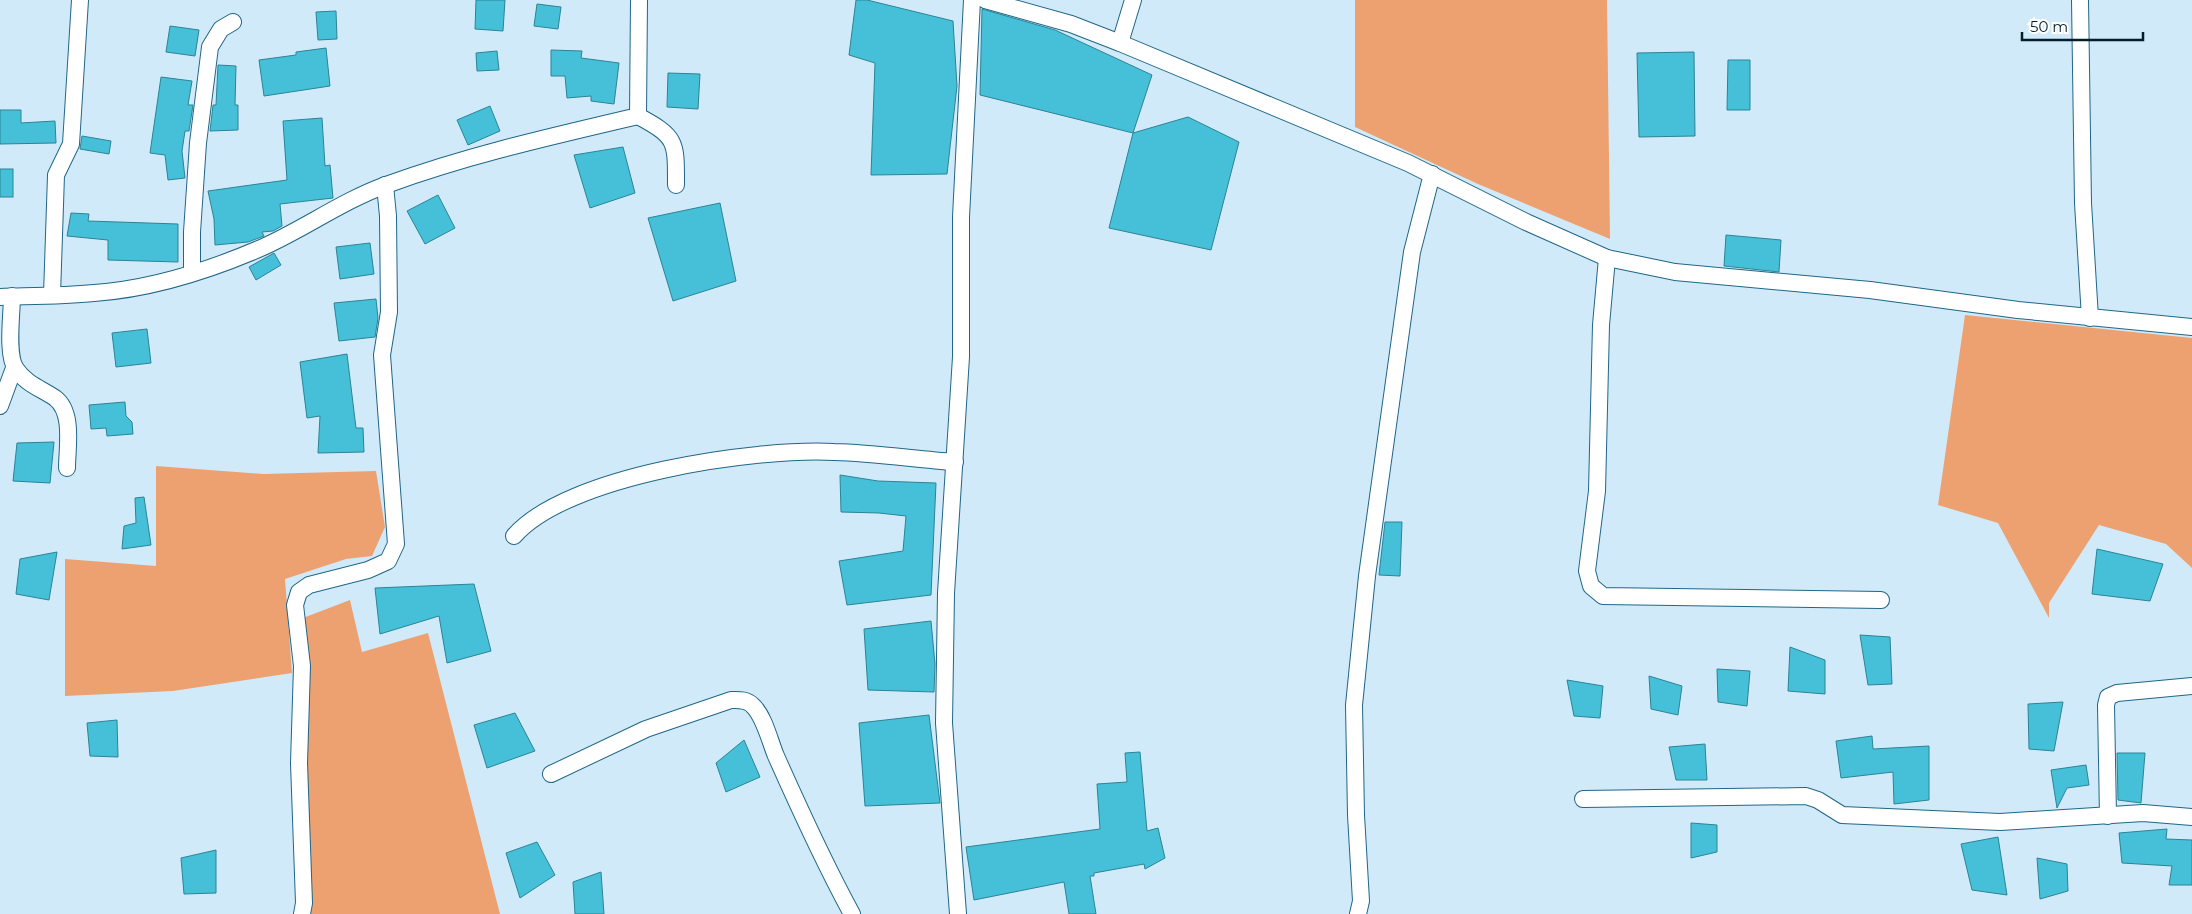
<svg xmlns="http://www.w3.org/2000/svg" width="2192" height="914" viewBox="0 0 2192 914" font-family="Montserrat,sans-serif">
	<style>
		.forest { fill: #eda170 }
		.building { fill: #46c0d8; stroke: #2b8495 }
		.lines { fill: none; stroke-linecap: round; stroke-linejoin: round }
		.minor-casing { stroke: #206687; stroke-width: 18 }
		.minor { stroke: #fff; stroke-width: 16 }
	</style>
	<rect width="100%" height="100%" fill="#d0eaf9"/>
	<g class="forest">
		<polygon points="1355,0 1607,0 1610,239 1478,184 1355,127"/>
		<polygon points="1965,315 2192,338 2192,568 2166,544 2099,525 2049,603 2049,618 1998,523 1938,505"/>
		<polygon points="156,466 263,474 376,471 385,527 372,556 346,559 285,579 292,673 173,691 65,696 65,559 156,566"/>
		<polygon points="350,600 362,652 428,633 500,914 308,914 303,618"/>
	</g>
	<g class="building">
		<polygon points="476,0 505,0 503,31 475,29"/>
		<polygon points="856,0 867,0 953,21 957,86 947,174 871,175 875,63 849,55"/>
		<polygon points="537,4 561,7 558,29 534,26"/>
		<polygon points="982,9 1055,30 1152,75 1133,133 980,95"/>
		<polygon points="336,11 337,39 318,40 316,12"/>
		<polygon points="170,26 199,30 195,56 166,52"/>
		<polygon points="326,48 330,86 264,96 259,60 296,55 296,52"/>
		<polygon points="551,50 582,51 581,58 619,63 614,104 591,101 591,96 567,98 565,76 551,76"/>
		<polygon points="497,51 499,70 477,71 476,53"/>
		<polygon points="1694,52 1695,136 1639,137 1637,53"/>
		<polygon points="1728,60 1750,60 1750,110 1727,110"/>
		<polygon points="218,65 236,66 235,105 238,105 238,130 210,131 213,105 216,105"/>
		<polygon points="668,73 700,74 698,109 667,107"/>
		<polygon points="161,77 192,81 188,105 193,105 189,131 185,131 182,151 185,178 168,180 165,155 150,153"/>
		<polygon points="490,106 500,131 468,145 457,120"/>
		<polygon points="0,110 21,110 21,123 55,121 56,143 0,144"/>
		<polygon points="1188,117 1239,142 1211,250 1109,228 1133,133"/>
		<polygon points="322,118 325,166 330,165 333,198 280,204 282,226 273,231 262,232 264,236 248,242 215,245 214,219 208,191 287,180 283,121"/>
		<polygon points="82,136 111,141 109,154 80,149"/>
		<polygon points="623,147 635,193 590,208 574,155"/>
		<rect x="0" y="169" width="13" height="28"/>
		<polygon points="438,195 455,228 425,244 407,211"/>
		<polygon points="720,203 736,281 673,301 648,218"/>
		<polygon points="71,213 89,214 88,221 178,224 178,262 108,260 108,240 67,236"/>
		<polygon points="1726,235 1781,240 1779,272 1724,266"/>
		<polygon points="370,243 374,274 340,279 336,247"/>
		<polygon points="274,253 281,265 256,280 249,267"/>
		<polygon points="376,299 378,318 375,337 339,341 334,303"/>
		<polygon points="147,329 151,363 116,367 112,333"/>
		<polygon points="347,354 356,428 363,428 364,452 318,453 320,416 307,418 300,362"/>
		<polygon points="125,402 126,416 132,422 133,434 107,436 106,428 91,429 89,405"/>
		<polygon points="54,442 50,483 13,481 17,443"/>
		<polygon points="840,475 878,481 936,483 931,595 847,605 839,561 903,551 906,516 879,513 841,512"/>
		<polygon points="144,497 151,545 122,549 124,526 136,523 135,498"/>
		<polygon points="1385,522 1402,522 1400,576 1379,575"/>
		<polygon points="2097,549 2163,564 2150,601 2092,594"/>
		<polygon points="57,552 49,600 16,594 20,559"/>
		<polygon points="474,584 491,651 447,663 439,616 380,634 375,588"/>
		<polygon points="931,621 935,664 934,692 868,690 864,629"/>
		<polygon points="1860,635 1890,637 1892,684 1868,685"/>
		<polygon points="1790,647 1825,660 1825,694 1788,691"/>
		<polygon points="1717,669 1750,671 1747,706 1718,702"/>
		<polygon points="1649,676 1682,686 1678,715 1651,709"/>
		<polygon points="1567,680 1603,686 1600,718 1574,716"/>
		<polygon points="2063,702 2054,751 2029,749 2028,704"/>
		<polygon points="515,713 535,751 487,768 474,725"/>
		<polygon points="929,715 940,803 865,806 859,723"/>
		<polygon points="117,720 118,757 90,756 87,723"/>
		<polygon points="1872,736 1873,749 1929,746 1929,800 1894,804 1893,772 1841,778 1836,741"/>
		<polygon points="744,740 760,777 726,792 716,763"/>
		<polygon points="1705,744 1707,780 1676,780 1669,747"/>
		<polygon points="1140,752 1147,831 1158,828 1165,858 1145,869 1144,864 1094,873 1094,876 1090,876 1096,914 1069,914 1064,882 974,900 966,847 1100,829 1097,784 1127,782 1125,753"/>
		<polygon points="2117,753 2145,753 2141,803 2118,800"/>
		<polygon points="2086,765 2089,785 2067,788 2057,808 2051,770"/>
		<polygon points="1691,823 1717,825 1717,852 1691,858"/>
		<polygon points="2167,829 2166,839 2192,840 2192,885 2169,885 2172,866 2122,863 2119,833"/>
		<polygon points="1998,837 2007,895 1972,890 1961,844"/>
		<polygon points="537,842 555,875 520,898 506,853"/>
		<polygon points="216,850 216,893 184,894 181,858"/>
		<polygon points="2037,858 2067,864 2068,891 2040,899"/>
		<polygon points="601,872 604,914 575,914 573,882"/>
	</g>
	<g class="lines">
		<g class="minor-casing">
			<g id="minor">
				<polyline points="985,0 1071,24 1120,43 1408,163 1526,222 1607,258 1675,272 1870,290 2018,310 2192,327"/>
				<polyline points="2080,0 2083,203 2090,318"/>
				<polyline points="1120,43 1133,0"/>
				<path d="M638 116C677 137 676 141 676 185"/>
				<polyline points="1607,258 1601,325 1597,491 1587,571 1591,586 1603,596 1881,600"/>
				<polyline points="192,272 192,232 198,143 210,47 221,29 233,22"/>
				<polyline points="52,295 56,175 71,144 80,0"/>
				<path d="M12 296C12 313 6 355 16 369 26 384 42 389 55 398 74 412 67 448 67 468"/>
				<path d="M0 297C31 296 63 296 94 293 151 289 210 270 261 248 304 229 342 201 386 185 468 155 553 136 638 116L639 0"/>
				<polyline points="0,406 14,368"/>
				<path d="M514 536C567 475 755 448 834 452 874 453 914 459 955 462"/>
				<path d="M551 774 646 729 731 700C738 700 746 699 752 705 764 715 770 742 776 756 800 810 824 863 852 914"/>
				<polyline points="1583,799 1806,796 1818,800 1842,815 2000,822 2143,813 2192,817"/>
				<polyline points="2108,816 2106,705 2108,697 2117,693 2192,686"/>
				<polyline points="302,914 304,903 299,763 302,666 295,605 299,592 309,585 368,570 388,561 396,544 382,355 389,312 388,216 385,185"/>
				<polyline points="958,914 944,723 946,593 961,357 961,217 972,0"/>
				<polyline points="1358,914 1361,901 1356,815 1354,705 1367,576 1412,252 1432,174"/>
			</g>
		</g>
		<use href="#minor" class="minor"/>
	</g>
	<path d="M2022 32v8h121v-8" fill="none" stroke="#021e2b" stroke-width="2.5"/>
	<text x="2030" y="32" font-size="15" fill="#021e2b" stroke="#ffffff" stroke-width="4" paint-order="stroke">50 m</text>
</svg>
